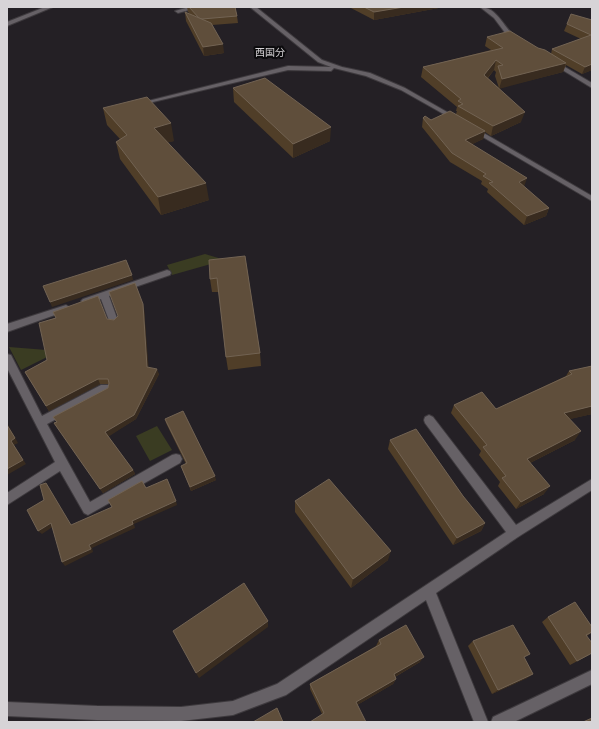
<svg xmlns="http://www.w3.org/2000/svg" width="599" height="729" viewBox="0 0 599 729" font-family="Overpass,'Noto Sans JP',sans-serif">
	<style>
		.green { fill: #3a3c22 }
		.lines { fill: none; stroke-linecap: round; stroke-linejoin: round }
		.minor-casing { stroke: #3e3a3e; stroke-width: 2 }
		.minor { fill: #666166; fill-rule: evenodd }
		.wall { fill: #503e28; fill-rule: evenodd }
		.shaded-wall { fill: #382b1f }
		.building { fill: #5f4e3b; stroke: #726353 }
		.labels { text-anchor: middle; dominant-baseline: central; stroke-width: 4; stroke-linejoin: round; paint-order: stroke }
		.far-quarter-label { font-size: 10px; fill: #d7d4d7; stroke: #0c0b0d }
	</style>
	<rect width="100%" height="100%" fill="#242025"/>
	<g class="green">
		<polygon points="205,254 225,260 172,275 167,265"/>
		<polygon points="9,347 59,351 21,370"/>
		<polygon points="157,426 172,450 150,461 136,436"/>
	</g>
	<g class="lines">
		<g class="minor-casing">
			<g id="minor">
				<polygon points="45,7 53,7 7,26 7,22"/>
				<polygon points="189,7 200,7 178,13 175,11"/>
				<polygon points="250,7 256,7 322,60 342,67 370,73 405,88 461,120 456,121 401,90 366,76 334,68 331,71 288,70 136,106 136,104 288,66 331,67 318,62"/>
				<path d="M480 7C499 7 504 31 519 39V41L509 38 494 18Z"/>
				<polygon points="553,60 592,83 592,88 551,63 550,62"/>
				<polygon points="471,128 475,128 592,196 592,201 471,130"/>
				<polygon points="167,270 170,271 171,273 170,275 109,296 118,321 116,323 110,323 101,299 86,304 81,301 83,299"/>
				<polygon points="66,305 71,308 69,310 7,332 7,324"/>
				<polygon points="7,354 11,355 42,416 101,385 109,385 110,388 109,391 47,424 90,502 172,455 176,454 180,455 182,459 180,463 88,515 84,513 60,471 7,505 7,493 55,462 7,368"/>
				<polygon points="429,415 433,417 516,525 592,479 592,490 518,537 436,593 488,722 474,722 426,600 286,695 233,715 181,721 97,720 7,716 7,702 97,706 181,707 233,701 277,684 506,532 425,423 424,420 425,417"/>
				<polygon points="592,670 592,684 514,722 491,722 493,717"/>
			</g>
		</g>
		<use href="#minor" class="minor"/>
	</g>
	<g class="wall">
		<polygon points="187,7 235,7 237,16 238,23 212,25 224,53 204,56 186,21 185,12 191,15 188,12"/>
		<polygon points="349,7 444,7 374,20"/>
		<path d="M592 20V70L582 74 566 65 563 72 499 88 521 122 491 136 485 132 483 139 472 144 549 208 546 216 524 225 487 192 488 189 481 184 482 181 450 162 422 127 423 118 431 120 456 114 457 111H456L457 107 421 77 423 67 491 50 485 46 487 37 538 48 551 54 552 49 581 39 564 31 567 24ZM494 70 496 72 495 76 499 88 488 78Z"/>
		<polygon points="233,88 330,141 293,158 234,102"/>
		<polygon points="103,108 174,141 168,142 209,200 161,215 120,159 116,142 120,139 107,125"/>
		<polygon points="245,256 260,353 261,366 228,370 226,357 219,292 212,292 210,279"/>
		<polygon points="144,309 148,367 159,374 136,419 108,436 133,470 135,474 103,493 54,423 108,388 109,384 100,384 49,411 25,372 47,360 107,319 114,320 118,316"/>
		<polygon points="592,366 592,414 569,419 575,440 530,463 544,494 516,509 498,486 500,482 479,455 481,451 451,413 454,405 496,409 566,376 569,371"/>
		<polygon points="165,419 216,480 191,491 181,466 186,464 166,423"/>
		<polygon points="390,440 485,523 481,531 453,545 388,449"/>
		<polygon points="295,501 388,560 351,588 295,512"/>
		<polygon points="548,617 592,627 592,632 587,636 589,655 570,665 542,622"/>
		<polygon points="379,640 420,662 395,677 396,679 393,684 357,705 322,714 310,689 310,684 376,646"/>
		<polygon points="473,641 524,658 533,674 527,678 492,694 468,646"/>
	</g>
	<g class="shaded-wall">
		<polygon points="404,7 444,7 374,20 374,12"/>
		<polygon points="223,44 224,53 204,56 203,47"/>
		<polygon points="496,60 494,70 482,84 484,75"/>
		<polygon points="566,63 563,72 499,89 502,79"/>
		<polygon points="592,64 592,70 582,74 585,67"/>
		<polygon points="525,112 521,122 491,136 493,126"/>
		<polygon points="171,123 174,141 157,145 154,128"/>
		<polygon points="331,127 330,141 293,158 293,144"/>
		<polygon points="485,131 483,139 463,149 465,140"/>
		<polygon points="527,178 524,187 519,182"/>
		<polygon points="206,183 209,200 161,215 158,197"/>
		<polygon points="549,208 546,216 524,225 527,216"/>
		<polygon points="132,275 133,280 52,307 50,302"/>
		<polygon points="143,304 144,309 149,372 147,367"/>
		<polygon points="157,369 159,374 136,419 108,437 105,432"/>
		<polygon points="98,379 100,384 49,411 46,406"/>
		<polygon points="592,406 592,414 558,422 564,413"/>
		<polygon points="7,423 18,443 14,445 26,464 7,475 7,469 11,441"/>
		<polygon points="581,431 575,440 522,467 527,459"/>
		<polygon points="133,470 135,474 103,493 100,489"/>
		<polygon points="215,476 216,480 191,491 190,487"/>
		<polygon points="550,486 544,494 516,509 521,502"/>
		<polygon points="176,501 177,505 134,524 135,528 92,548 93,552 65,566 62,562 89,545 132,521"/>
		<polygon points="51,523 54,526 42,534 38,531"/>
		<polygon points="485,523 481,531 453,545 457,538"/>
		<polygon points="391,551 388,560 351,588 353,579"/>
		<polygon points="268,621 268,627 199,678 196,673"/>
		<polygon points="424,657 420,662 391,679 394,674"/>
		<polygon points="533,674 527,678 492,694 498,690"/>
		<polygon points="396,679 393,684 354,707 356,702"/>
	</g>
	<g class="building">
		<polygon points="189,7 235,7 237,16 202,19 199,18"/>
		<polygon points="364,7 404,7 374,12"/>
		<polygon points="185,12 211,23 223,44 203,47"/>
		<polygon points="571,14 592,20 592,64 585,67 552,49 591,35 567,24"/>
		<polygon points="510,31 538,48 545,50 566,63 502,79 498,66 503,65 496,60 484,75 525,112 493,126 458,106 463,104 458,101 461,99 423,67 503,48 487,37"/>
		<polygon points="265,78 331,127 293,144 233,88"/>
		<polygon points="147,97 171,123 154,128 206,183 158,197 116,142 127,135 103,108"/>
		<polygon points="450,111 485,131 465,140 527,178 519,182 549,208 527,216 489,183 493,182 483,176 486,174 452,153 423,118 425,116 431,120"/>
		<polygon points="245,256 260,353 226,357 217,278 210,279 209,260"/>
		<polygon points="126,260 132,275 50,302 43,286"/>
		<polygon points="135,283 143,304 147,367 157,369 134,415 105,432 133,470 100,489 54,423 57,422 53,417 108,388 109,383 108,379 98,379 46,406 25,372 47,360 39,323 56,318 53,312 98,296 107,319 114,320 118,316 109,292"/>
		<polygon points="592,366 592,406 564,413 581,431 527,459 550,486 521,502 502,478 506,476 483,447 487,445 454,405 482,392 496,409 572,374 569,371"/>
		<polygon points="183,411 215,476 190,487 181,466 187,463 165,419"/>
		<polygon points="7,425 15,438 11,441 23,460 7,469"/>
		<polygon points="416,429 463,496 485,523 457,538 390,440"/>
		<polygon points="167,479 176,501 132,521 133,524 89,545 91,549 62,562 51,523 38,531 27,510 44,500 40,485 46,483 71,525 112,507 108,500 142,481 146,488"/>
		<polygon points="329,479 391,551 353,579 295,501"/>
		<polygon points="244,583 268,621 196,673 173,631"/>
		<polygon points="575,602 592,627 592,632 586,635 592,643 592,653 577,661 548,617"/>
		<polygon points="406,625 424,657 394,674 396,679 356,702 366,722 310,722 324,713 310,684 381,644 379,640"/>
		<polygon points="513,625 530,654 524,657 533,674 498,690 473,641"/>
		<polygon points="277,708 283,722 253,722"/>
		<polygon points="592,718 592,722 583,722"/>
	</g>
	<g class="labels">
		<g class="far-quarter-label">
			<text x="270" y="53">西国分</text>
		</g>
	</g>
	<rect width="599" height="729" fill="none" stroke="#d7d4d7" stroke-width="16"/>
</svg>
